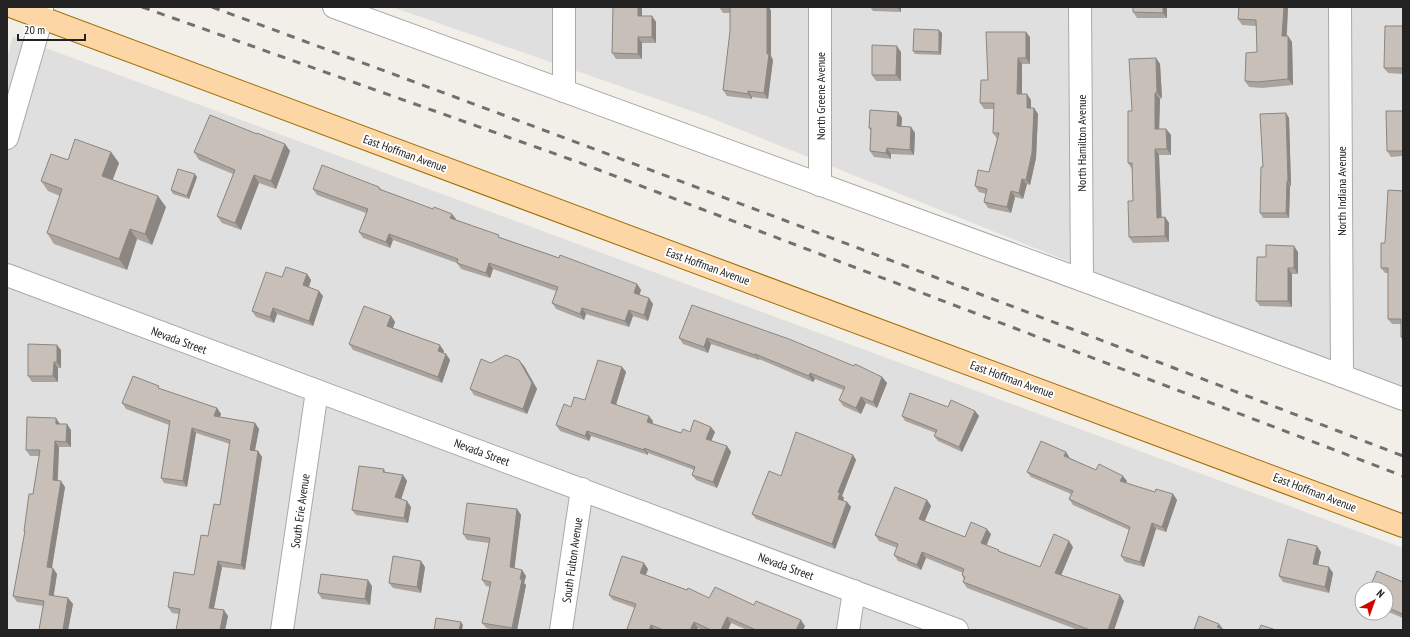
<svg xmlns="http://www.w3.org/2000/svg" width="1410" height="637" viewBox="0 0 1410 637" font-family="'PT Sans Narrow',sans-serif">
	<style>
		.residential { fill: #e0dfdf; fill-rule: evenodd }
		.lines { fill: none; stroke-linecap: round; stroke-linejoin: round }
		.minor-casing { stroke: #a9a9a9; stroke-width: 24 }
		.major-casing { stroke: #a06b00; stroke-width: 24 }
		.minor { stroke: #fff; stroke-width: 22 }
		.major { stroke: #fcd6a4; stroke-width: 22 }
		.rail { stroke: #707070; stroke-width: 3; stroke-dasharray: 8 8; stroke-linecap: butt }
		.wall { fill: #aba49e }
		.shaded-wall { fill: #8b8681 }
		.building { fill: #c7bfb8; stroke: #8b8681 }
		.labels { text-anchor: middle; dominant-baseline: central; stroke-width: 4; stroke-linejoin: round; paint-order: stroke }
		.street-label { font-size: 12px; fill: #222; stroke: #fff }
	</style>
	<rect width="100%" height="100%" fill="#f2efe9"/>
	<g class="residential">
		<polygon points="392,7 1403,7 1403,396 706,116"/>
		<path d="M13 36 1403 548V630H7V59ZM1362 589H1386V613H1362Z"/>
	</g>
	<g class="lines">
		<g class="minor-casing">
			<g id="minor">
				<polyline points="334,7 1082,280 1342,376 1403,399"/>
				<polyline points="564,7 564,91"/>
				<polyline points="820,7 820,185"/>
				<polyline points="1080,7 1082,280"/>
				<polyline points="1340,7 1342,376"/>
				<polyline points="7,138 42,17 42,7"/>
				<polyline points="7,275 957,630"/>
				<polyline points="282,630 317,391"/>
				<polyline points="561,630 582,489"/>
				<polyline points="848,630 854,591"/>
			</g>
		</g>
		<g class="major-casing">
			<polyline id="major" points="13,7 1403,526"/>
		</g>
		<use href="#minor" class="minor"/>
		<use href="#major" class="major"/>
		<g class="rail">
			<polyline points="142,7 578,162 1403,476"/>
			<path d="M212 7C610 154 1007 303 1403 456"/>
		</g>
	</g>
	<g class="wall">
		<polygon points="613,7 642,7 642,16 652,16 656,22 656,43 642,43 642,59 616,59 612,53"/>
		<polygon points="719,7 769,7 771,11 771,56 773,60 768,99 752,97 752,99 727,96 723,90 730,31 730,13 723,13"/>
		<polygon points="870,7 901,7 901,12 873,11"/>
		<polygon points="1133,7 1167,7 1167,18 1137,18 1133,12"/>
		<polygon points="1239,7 1288,7 1287,36 1292,42 1293,85 1262,88 1249,87 1245,81 1257,52 1256,26 1242,25 1238,19"/>
		<polygon points="1403,26 1403,74 1388,73 1384,68"/>
		<polygon points="942,33 941,55 915,54 913,51"/>
		<polygon points="1030,37 1030,64 1022,64 1022,94 1031,100 1031,108 1034,108 1038,114 1036,158 1030,185 1027,184 1023,199 1015,197 1011,213 988,208 984,202 986,194 979,192 975,186 989,172 997,139 993,133 994,109 984,109 980,103 988,80"/>
		<polygon points="901,52 901,81 876,81 872,75"/>
		<polygon points="1156,58 1160,64 1162,98 1160,99 1159,129 1166,129 1171,135 1171,155 1159,155 1161,218 1165,217 1169,223 1169,242 1133,243 1129,237 1133,201 1132,169 1128,163 1132,111"/>
		<polygon points="1403,111 1403,156 1391,157 1387,151"/>
		<polygon points="898,112 902,118 901,127 911,127 915,133 914,155 891,154 891,159 874,157 870,151 871,131 869,128"/>
		<polygon points="1286,113 1289,118 1291,186 1290,186 1289,218 1263,218 1260,213 1263,167"/>
		<polygon points="257,134 285,144 290,151 276,189 259,183 241,230 222,223 217,216 233,174 199,160 194,152"/>
		<polygon points="111,152 119,163 112,180 166,207 152,245 137,239 127,270 54,244 47,233 60,196 48,191 41,181 68,160"/>
		<polygon points="197,177 189,199 173,194 171,190"/>
		<polygon points="379,187 382,190 456,219 456,220 501,238 637,284 641,290 639,295 653,304 648,321 633,316 629,327 586,314 584,320 556,309 552,303 556,291 493,269 490,278 461,269 457,263 393,240 390,248 363,238 359,232 366,213 317,195 313,189"/>
		<polygon points="1403,191 1403,340 1401,337 1401,324 1392,324 1388,319 1388,273 1385,273 1381,268 1385,243"/>
		<polygon points="1298,252 1298,274 1292,274 1292,307 1260,306 1256,301 1266,257"/>
		<polygon points="307,274 311,280 309,287 323,296 313,326 277,314 274,323 256,317 252,311 282,277"/>
		<polygon points="692,305 882,377 887,383 877,408 866,403 861,414 843,406 839,400 843,390 815,379 813,382 759,359 759,360 711,344 708,353 683,344 679,338"/>
		<polygon points="391,316 395,322 393,328 444,351 443,353 446,354 450,360 442,383 353,350 349,344"/>
		<polygon points="61,350 61,368 58,368 58,382 32,382 28,376"/>
		<polygon points="491,363 524,366 537,389 527,414 474,395 470,389"/>
		<polygon points="622,367 626,372 616,404 653,421 652,423 681,433 690,432 715,432 711,441 727,446 731,452 717,488 696,480 692,475 694,470 648,453 648,455 591,436 589,441 560,431 556,425 571,407 585,400"/>
		<polygon points="162,390 217,408 221,414 220,417 255,423 259,429 255,450 258,451 262,457 245,570 222,567 214,608 228,616 225,630 176,630 179,614 172,613 168,607 194,575 220,505 230,444 196,433 187,487 164,483 161,478 169,425 126,409 122,403"/>
		<polygon points="948,407 975,411 979,416 962,452 938,441 934,436 936,433 905,421 902,416"/>
		<polygon points="60,424 71,430 71,447 59,447 58,481 65,487 52,568 57,574 53,596 68,598 73,604 68,630 39,630 43,606 17,602 13,596 25,532 24,531 33,494 39,456 30,456 26,450"/>
		<polygon points="853,455 856,460 842,496 844,498 843,501 847,502 851,507 835,549 756,519 752,514 781,476"/>
		<polygon points="1070,458 1096,470 1127,481 1126,483 1155,492 1173,494 1177,500 1166,532 1156,529 1144,567 1125,562 1121,556 1129,530 1073,505 1069,499 1071,494 1031,477 1027,472"/>
		<polygon points="384,469 386,473 403,475 407,481 401,499 411,507 408,523 356,515 352,510"/>
		<polygon points="927,500 931,506 925,521 965,537 991,534 987,545 1001,552 1040,567 1073,547 1061,575 1124,601 1114,630 1078,630 967,588 963,582 964,579 962,575 963,573 926,558 921,570 898,561 894,555 897,548 879,541 875,535"/>
		<polygon points="517,509 521,515 514,568 522,570 526,576 524,583 526,585 517,630 494,630 486,628 482,623 490,587 486,586 482,580 489,543 467,540 463,534"/>
		<polygon points="1321,552 1318,565 1333,573 1329,593 1283,582 1279,576"/>
		<polygon points="425,567 421,593 393,588 389,583"/>
		<polygon points="648,569 646,575 709,598 754,605 805,626 803,630 747,630 731,623 728,630 703,630 698,628 697,630 628,630 627,629 635,608 613,600 609,595"/>
		<polygon points="1403,582 1403,618 1386,611 1386,589"/>
		<polygon points="372,586 370,605 322,599 318,593"/>
	</g>
	<g class="shaded-wall">
		<polygon points="638,7 642,7 642,22 638,16"/>
		<polygon points="767,7 769,7 771,11 771,56 773,60 768,99 764,93 767,54"/>
		<polygon points="897,7 901,7 901,12"/>
		<polygon points="1163,7 1167,7 1167,18 1163,13"/>
		<polygon points="1284,7 1288,7 1286,42 1282,36"/>
		<polygon points="652,16 656,22 656,43 652,37"/>
		<polygon points="939,30 942,33 941,55 939,52"/>
		<polygon points="1026,32 1030,37 1030,64 1026,58"/>
		<polygon points="1288,36 1292,42 1293,85 1288,79"/>
		<polygon points="638,37 642,43 642,59 638,54"/>
		<polygon points="897,46 901,52 901,81 896,75"/>
		<polygon points="1018,58 1022,64 1022,99 1017,94"/>
		<polygon points="1156,58 1160,64 1162,98 1157,93"/>
		<polygon points="748,91 752,97 752,99 748,94"/>
		<polygon points="1155,93 1160,99 1159,135 1155,129"/>
		<polygon points="1027,94 1031,100 1031,113 1027,108"/>
		<polygon points="1034,108 1038,114 1036,158 1030,185 1026,180"/>
		<polygon points="898,112 902,118 901,132 897,126"/>
		<polygon points="1286,113 1289,118 1291,186 1288,181"/>
		<polygon points="911,127 915,133 914,155 910,150"/>
		<polygon points="1166,129 1171,135 1171,155 1167,149"/>
		<polygon points="285,144 290,151 276,189 271,181"/>
		<polygon points="887,148 891,154 891,159 886,153"/>
		<polygon points="1155,149 1159,155 1162,224 1157,218"/>
		<polygon points="111,152 119,163 110,187 102,176"/>
		<polygon points="195,174 197,177 189,199 187,196"/>
		<polygon points="254,175 259,183 241,230 235,223"/>
		<polygon points="1022,179 1027,184 1023,199 1019,193"/>
		<polygon points="1287,181 1290,186 1289,218 1286,213"/>
		<polygon points="1011,191 1015,197 1011,213 1007,207"/>
		<polygon points="158,196 166,207 152,245 145,234"/>
		<polygon points="452,214 456,219 454,224 450,218"/>
		<polygon points="1165,217 1169,223 1169,242 1165,236"/>
		<polygon points="130,229 137,239 127,270 119,259"/>
		<polygon points="389,234 393,240 390,248 386,242"/>
		<polygon points="1294,246 1298,252 1298,274 1294,268"/>
		<polygon points="489,263 493,269 490,278 486,273"/>
		<polygon points="1288,268 1292,274 1292,307 1288,301"/>
		<polygon points="307,274 311,280 307,291 303,285"/>
		<polygon points="637,284 641,290 638,299 634,293"/>
		<polygon points="319,291 323,296 313,326 309,321"/>
		<polygon points="649,298 653,304 648,321 644,315"/>
		<polygon points="273,308 277,314 274,323 270,317"/>
		<polygon points="582,308 586,314 584,320 580,314"/>
		<polygon points="629,310 633,316 629,327 625,321"/>
		<polygon points="391,316 395,322 391,332 387,326"/>
		<polygon points="707,338 711,344 708,353 704,347"/>
		<polygon points="57,345 61,350 61,368 57,362"/>
		<polygon points="440,345 444,351 442,357 438,351"/>
		<polygon points="446,354 450,360 442,383 438,377"/>
		<polygon points="755,354 759,359 759,360 755,355"/>
		<polygon points="519,360 524,366 537,389 527,414 523,409"/>
		<polygon points="54,362 58,368 58,382 53,376"/>
		<polygon points="622,367 626,372 615,408 611,403"/>
		<polygon points="810,373 815,379 813,382 809,376"/>
		<polygon points="882,377 887,383 877,408 873,402"/>
		<polygon points="861,397 866,403 861,414 856,408"/>
		<polygon points="217,408 221,414 218,421 214,416"/>
		<polygon points="975,411 979,416 962,452 959,447"/>
		<polygon points="649,416 653,421 651,427 647,422"/>
		<polygon points="56,418 60,424 60,430 56,424"/>
		<polygon points="255,423 259,429 254,455 250,450"/>
		<polygon points="67,424 71,430 71,447 66,442"/>
		<polygon points="711,427 715,432 710,444 706,439"/>
		<polygon points="192,428 196,433 187,487 183,481"/>
		<polygon points="587,431 591,436 589,441 585,436"/>
		<polygon points="55,441 59,447 57,486 53,480"/>
		<polygon points="727,446 731,452 717,488 713,482"/>
		<polygon points="644,448 648,453 648,455 644,450"/>
		<polygon points="258,451 262,457 245,570 241,565"/>
		<polygon points="1066,452 1070,458 1064,456"/>
		<polygon points="853,455 856,460 842,496 844,498 842,504 838,499 838,492"/>
		<polygon points="403,475 407,481 400,503 395,497"/>
		<polygon points="1123,476 1127,481 1124,486 1120,481"/>
		<polygon points="61,481 65,487 51,573 47,567"/>
		<polygon points="1173,494 1177,500 1166,532 1162,527"/>
		<polygon points="927,500 931,506 923,524 919,519"/>
		<polygon points="407,501 411,507 408,523 404,518"/>
		<polygon points="847,502 851,507 835,549 832,544"/>
		<polygon points="517,509 521,515 514,573 510,567"/>
		<polygon points="1152,523 1156,529 1144,567 1140,562"/>
		<polygon points="987,529 991,534 985,548 981,543"/>
		<polygon points="1069,541 1073,547 1060,578 1055,573"/>
		<polygon points="1317,546 1321,552 1317,569 1313,564"/>
		<polygon points="922,552 926,558 921,570 917,565"/>
		<polygon points="218,561 222,567 213,613 209,608"/>
		<polygon points="421,561 425,567 421,593 417,587"/>
		<polygon points="644,563 648,569 644,579 640,573"/>
		<polygon points="1329,567 1333,573 1329,593 1325,587"/>
		<polygon points="53,568 57,574 53,601 49,595"/>
		<polygon points="522,570 526,576 524,583 526,585 517,630 513,630 512,628"/>
		<polygon points="368,580 372,586 370,605 365,599"/>
		<polygon points="1120,595 1124,601 1114,630 1108,630"/>
		<polygon points="68,598 73,604 68,630 63,630"/>
		<polygon points="224,610 228,616 225,630 220,630"/>
		<polygon points="727,617 731,623 728,630 721,630"/>
		<polygon points="801,620 805,626 803,630 796,630"/>
		<polygon points="461,622 463,625 462,630 459,630"/>
		<polygon points="694,622 698,628 697,630 690,630"/>
		<polygon points="1219,624 1223,629 1217,627"/>
		<polygon points="651,625 655,630 649,630"/>
	</g>
	<g class="building">
		<polygon points="613,7 638,7 638,16 652,16 652,37 638,37 638,54 612,53"/>
		<polygon points="719,7 767,7 767,54 769,54 764,93 748,91 748,94 723,90 730,31 730,7"/>
		<polygon points="1133,7 1163,7 1163,13 1133,12"/>
		<polygon points="1239,7 1284,7 1282,36 1288,36 1288,79 1257,82 1245,81 1246,53 1257,52 1256,20 1238,19"/>
		<polygon points="1385,26 1403,26 1403,68 1384,68"/>
		<polygon points="914,29 939,30 939,52 913,51"/>
		<polygon points="986,32 1026,32 1026,58 1018,58 1017,94 1027,94 1027,108 1034,108 1032,153 1026,180 1022,179 1019,193 1011,191 1007,207 984,202 987,189 975,186 978,170 989,172 999,133 993,133 994,103 980,103 981,80 988,80"/>
		<polygon points="872,45 897,46 896,75 872,75"/>
		<polygon points="1156,58 1157,93 1155,93 1155,129 1166,129 1167,149 1155,149 1157,218 1165,217 1165,236 1129,237 1128,201 1133,201 1132,163 1128,163 1128,111 1132,111 1129,59"/>
		<polygon points="870,110 898,112 897,126 911,127 910,150 887,148 886,153 870,151 871,128 869,128"/>
		<polygon points="1386,111 1403,111 1403,151 1387,151"/>
		<polygon points="1286,113 1288,181 1287,181 1286,213 1260,213 1261,167 1263,167 1260,114"/>
		<polygon points="210,115 257,134 257,133 285,144 271,181 254,175 235,223 217,216 235,170 194,152"/>
		<polygon points="75,139 111,152 102,176 158,196 145,234 130,229 119,259 47,233 62,189 41,181 51,154 68,160"/>
		<polygon points="322,165 379,187 379,189 433,209 434,207 452,214 450,218 499,235 498,237 559,258 560,255 637,284 634,293 649,298 644,315 629,310 625,321 582,308 580,314 552,303 558,287 489,263 486,273 457,263 458,259 389,234 386,242 359,232 368,209 313,189"/>
		<polygon points="178,169 195,174 187,196 171,190"/>
		<polygon points="1388,190 1403,191 1403,337 1401,337 1401,319 1388,319 1388,268 1381,268 1381,243 1385,243"/>
		<polygon points="1266,245 1294,246 1294,268 1288,268 1288,301 1256,301 1257,257 1266,257"/>
		<polygon points="286,267 307,274 303,285 319,291 309,321 273,308 270,317 252,311 266,272 282,277"/>
		<polygon points="692,305 789,339 854,366 855,364 882,377 873,402 861,397 856,408 839,400 845,387 810,373 809,376 755,354 755,355 707,338 704,347 679,338"/>
		<polygon points="364,306 391,316 387,326 440,345 438,351 446,354 438,377 349,344"/>
		<polygon points="28,344 57,345 57,362 54,362 53,376 28,376"/>
		<polygon points="506,355 519,360 532,383 523,409 470,389 481,359 491,363"/>
		<polygon points="598,360 622,367 611,403 649,416 647,422 681,433 683,429 690,432 694,420 711,427 706,439 727,446 713,482 692,475 695,467 644,448 644,450 587,431 585,436 556,425 564,404 571,407 574,397 585,400"/>
		<polygon points="133,376 159,386 158,388 217,408 214,416 255,423 250,450 258,451 241,565 218,561 209,608 224,610 220,630 176,630 180,609 168,607 174,572 194,575 201,535 208,536 214,504 220,505 230,440 192,428 183,481 161,478 170,421 122,403"/>
		<polygon points="910,393 948,407 951,400 975,411 959,447 934,436 937,430 902,416"/>
		<polygon points="27,417 56,418 56,424 67,424 66,442 55,441 53,480 61,481 47,567 53,568 49,595 68,598 63,630 39,630 44,601 13,596 25,531 24,531 29,494 33,494 40,450 26,450"/>
		<polygon points="796,432 853,455 838,492 840,493 838,499 847,502 832,544 752,514 769,471 781,476"/>
		<polygon points="1041,441 1066,452 1064,456 1096,470 1099,464 1123,476 1120,481 1155,492 1156,489 1173,494 1162,527 1152,523 1140,562 1121,556 1130,527 1069,499 1073,491 1027,472"/>
		<polygon points="359,466 384,469 383,472 403,475 395,497 407,501 404,518 352,510"/>
		<polygon points="895,487 927,500 919,519 965,537 971,522 987,529 981,543 999,550 998,551 1040,567 1054,534 1069,541 1055,573 1120,595 1108,630 1090,630 963,582 965,577 962,575 964,569 922,552 917,565 894,555 898,544 875,535"/>
		<polygon points="467,503 517,509 510,567 522,570 520,579 522,580 512,628 482,623 491,582 482,580 490,538 463,534"/>
		<polygon points="1288,539 1317,546 1313,564 1329,567 1325,587 1279,576"/>
		<polygon points="393,556 421,561 417,587 389,583"/>
		<polygon points="622,556 644,563 640,573 687,590 688,588 709,598 715,587 754,605 756,601 801,620 796,630 756,630 727,617 721,630 711,630 694,622 690,630 663,630 651,625 649,630 629,630 627,629 636,604 609,595"/>
		<polygon points="1377,571 1403,582 1403,614 1386,607 1386,589 1369,589"/>
		<polygon points="321,574 368,580 365,599 318,593"/>
		<polygon points="1199,616 1219,624 1217,627 1225,630 1194,630"/>
		<polygon points="436,618 461,622 459,630 434,630"/>
		<polygon points="1261,625 1276,630 1259,630"/>
	</g>
	<g class="labels">
		<g class="street-label">
			<text transform="translate(820 96) rotate(-90)">North Greene Avenue</text>
			<text transform="translate(1081 143) rotate(-90)">North Hamilton Avenue</text>
			<text transform="translate(405 153) rotate(20)">East Hoffman Avenue</text>
			<text transform="translate(1341 191) rotate(-90)">North Indiana Avenue</text>
			<text transform="translate(708 266) rotate(20)">East Hoffman Avenue</text>
			<text transform="translate(179 340) rotate(20)">Nevada Street</text>
			<text transform="translate(1012 379) rotate(20)">East Hoffman Avenue</text>
			<text transform="translate(482 452) rotate(20)">Nevada Street</text>
			<text transform="translate(1315 492) rotate(21)">East Hoffman Avenue</text>
			<text transform="translate(300 511) rotate(-82)">South Erie Avenue</text>
			<text transform="translate(572 560) rotate(-82)">South Fulton Avenue</text>
			<text transform="translate(786 566) rotate(20)">Nevada Street</text>
		</g>
	</g>
	<rect width="1410" height="637" fill="none" stroke="#222222" stroke-width="16"/>
	<g transform="translate(1374 601) rotate(41)"><circle r="19" fill="#ffffff" stroke="#a7a7a7"/>
	<path d="M0-3L7 15L0 10L-7 15Z" fill="#d40000"/>
	<text y="-6" font-size="11" font-weight="bold" text-anchor="middle" fill="#222222">N</text>
	</g>
	<path d="M18 34v6h67v-6" fill="none" stroke="#222222" stroke-width="2"/>
	<text x="24" y="34" font-size="12" fill="#222222" stroke="#ffffff" stroke-width="3" paint-order="stroke">20 m</text>
</svg>
